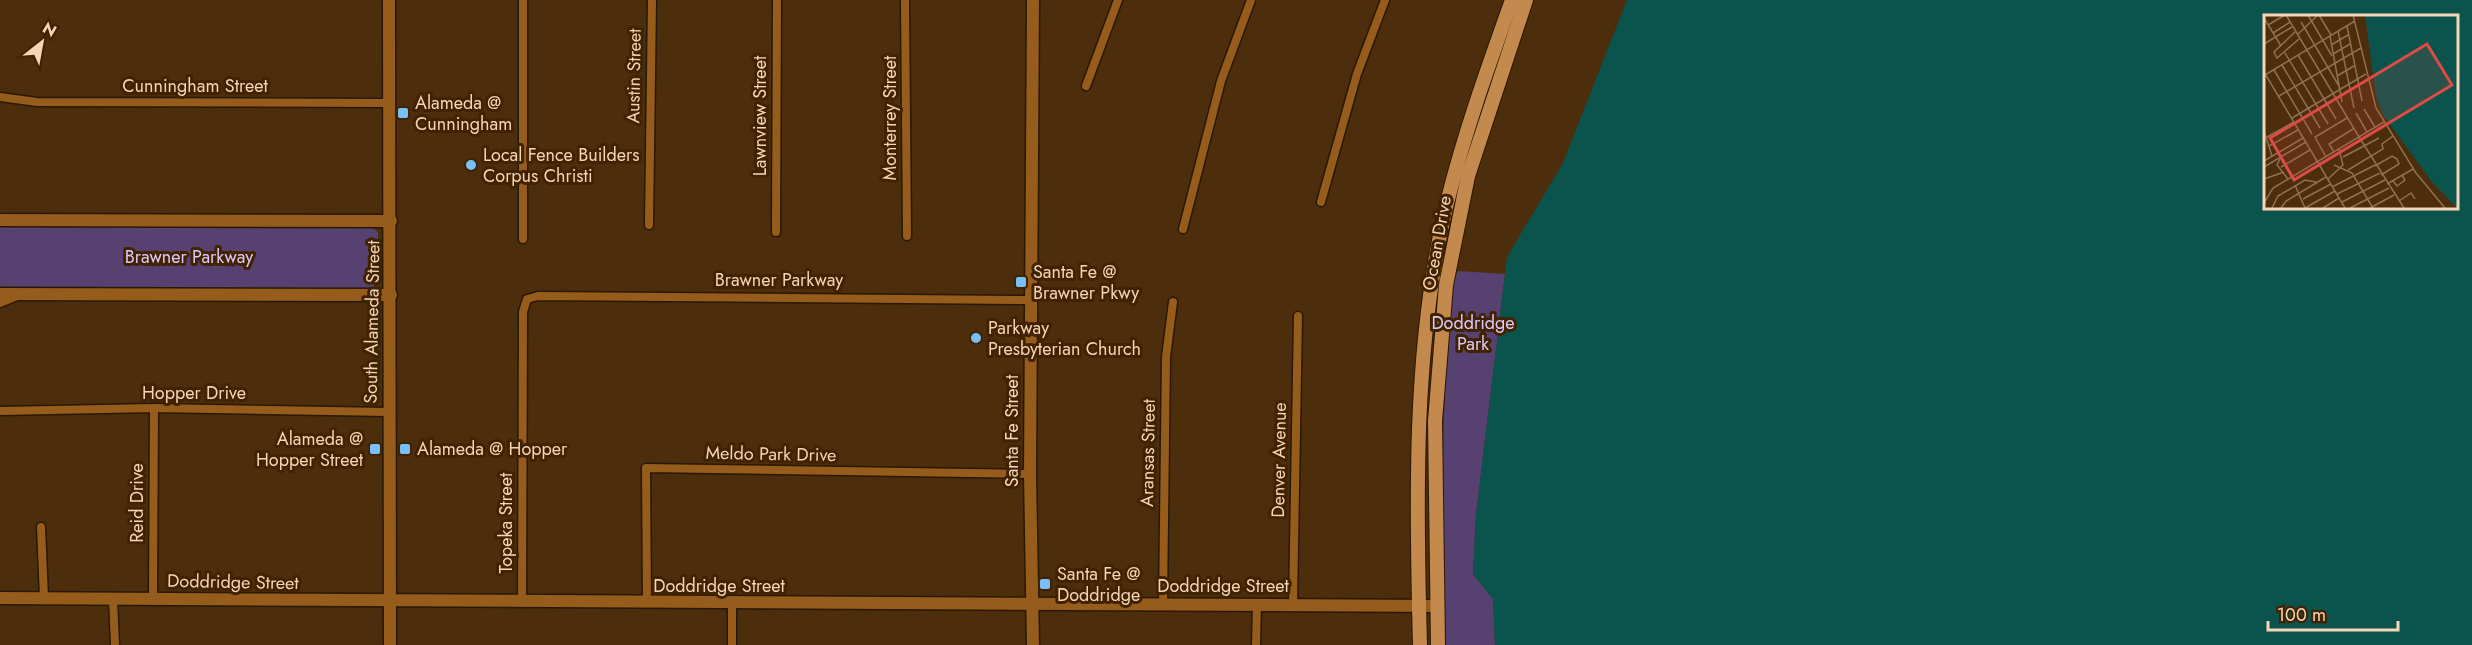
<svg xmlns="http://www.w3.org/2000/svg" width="2472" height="645" viewBox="0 0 2472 645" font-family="Jost,sans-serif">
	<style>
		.green { fill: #574171 }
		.water { fill: #0b544d; fill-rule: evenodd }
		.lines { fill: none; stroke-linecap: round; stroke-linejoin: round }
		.street-casing { stroke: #2a1805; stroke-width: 11 }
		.secondary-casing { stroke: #2a1805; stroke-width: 15 }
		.primary-casing { stroke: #2a1805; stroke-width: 16 }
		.street { stroke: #955c1b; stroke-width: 8 }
		.secondary { stroke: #955c1b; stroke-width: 12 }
		.primary { stroke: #c3894d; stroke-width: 14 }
		.poi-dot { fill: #79bff8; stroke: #412301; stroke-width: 2 }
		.labels { text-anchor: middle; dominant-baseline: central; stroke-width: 6; stroke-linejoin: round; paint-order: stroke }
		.street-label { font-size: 18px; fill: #f5d5b7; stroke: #412301 }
		.poi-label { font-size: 18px; fill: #f5d5b7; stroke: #412301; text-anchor: start }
		.park-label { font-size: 18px; fill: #ddc9f9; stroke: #412301 }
		.inset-road { fill: none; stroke: #907050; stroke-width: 1.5 }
		.view { fill: #dc4b45; fill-opacity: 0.15; stroke: #dc4b45; stroke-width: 3 }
		.inset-edge { fill: none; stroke: #f5d5b7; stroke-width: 3 }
	</style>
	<rect width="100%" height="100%" fill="#4c2d0c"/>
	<g class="green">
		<polygon points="0,226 371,227 378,232 378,283 372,289 0,288"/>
		<path d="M1458 271 1505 274 1476 515 1473 574 1493 599 1495 645H1445C1443 522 1439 400 1454 278Z"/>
	</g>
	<path class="water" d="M1627 0H2472V645H1495L1493 599 1473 574 1476 515 1507 257 1563 163ZM2265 16H2456V207H2265Z"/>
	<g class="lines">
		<g class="street-casing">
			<g id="street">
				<polyline points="905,0 907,236"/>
				<polyline points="1086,86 1118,0"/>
				<polyline points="0,97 37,102 389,103"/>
				<polyline points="1321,202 1357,74 1385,0"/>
				<polyline points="649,225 652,0"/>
				<polyline points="1183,229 1221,81 1251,0"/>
				<polyline points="776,232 777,0"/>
				<polyline points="523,239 523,0"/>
				<polyline points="0,303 17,296"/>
				<polyline points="0,411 154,408 388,412"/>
				<polyline points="41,527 44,598"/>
				<polyline points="113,599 115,645"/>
				<polyline points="153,599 154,408"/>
				<polyline points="522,603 523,312 527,299 538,296 1030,300"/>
				<polyline points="647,603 646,468 1030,474"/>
				<polyline points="732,604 732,645"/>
				<polyline points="1163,604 1166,357 1173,302"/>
				<polyline points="1293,604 1298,316"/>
				<polyline points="1256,645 1257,604"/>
			</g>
		</g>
		<g class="secondary-casing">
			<g id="secondary">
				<polyline points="389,0 390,645"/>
				<polyline points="1033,0 1030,474 1033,645"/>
				<polyline points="0,220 391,221"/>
				<polyline points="0,294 391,295"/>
				<polyline points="0,598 1437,606"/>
			</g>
		</g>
		<g class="primary-casing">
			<g id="primary">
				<path d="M1420 645C1416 499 1413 345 1447 203 1464 134 1488 67 1512 0"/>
				<polyline points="1438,645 1435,421 1446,285 1468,176 1526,0"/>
			</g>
		</g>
		<use href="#street" class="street"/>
		<use href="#secondary" class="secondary"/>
		<use href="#primary" class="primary"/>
	</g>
	<g class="poi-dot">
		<rect x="397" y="107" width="12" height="12" rx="3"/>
		<circle cx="471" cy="165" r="6"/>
		<rect x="1015" y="276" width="12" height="12" rx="3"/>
		<circle cx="976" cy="338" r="6"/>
		<rect x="369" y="443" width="12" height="12" rx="3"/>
		<rect x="399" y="443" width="12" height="12" rx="3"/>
		<rect x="1039" y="578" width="12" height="12" rx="3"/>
	</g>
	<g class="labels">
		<g class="street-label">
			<text transform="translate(634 76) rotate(-89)">Austin Street</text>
			<text x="195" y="86">Cunningham Street</text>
			<text transform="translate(760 116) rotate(-90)">Lawnview Street</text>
			<text transform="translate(890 118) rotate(-90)">Monterrey Street</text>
			<text transform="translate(1437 243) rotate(-80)">Ocean Drive</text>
			<text x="779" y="280">Brawner Parkway</text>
			<text transform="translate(372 322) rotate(-89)">South Alameda Street</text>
			<text x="194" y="393">Hopper Drive</text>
			<text transform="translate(1012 431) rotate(-90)">Santa Fe Street</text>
			<text transform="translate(1148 453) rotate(-89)">Aransas Street</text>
			<text transform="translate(771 454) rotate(1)">Meldo Park Drive</text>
			<text transform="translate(1279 460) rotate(-89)">Denver Avenue</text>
			<text transform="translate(137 503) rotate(-90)">Reid Drive</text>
			<text transform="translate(506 523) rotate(-90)">Topeka Street</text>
			<text transform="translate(233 582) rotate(1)">Doddridge Street</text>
			<text x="719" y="586">Doddridge Street</text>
			<text x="1223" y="586">Doddridge Street</text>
		</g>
		<g class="poi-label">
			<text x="415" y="103">Alameda @<tspan x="415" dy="21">Cunningham</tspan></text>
			<text x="483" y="155">Local Fence Builders<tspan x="483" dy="21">Corpus Christi</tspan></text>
			<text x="1033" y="272">Santa Fe @<tspan x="1033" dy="21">Brawner Pkwy</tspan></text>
			<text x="988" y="328">Parkway<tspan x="988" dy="21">Presbyterian Church</tspan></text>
			<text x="363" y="439" text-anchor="end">Alameda @<tspan x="363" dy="21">Hopper Street</tspan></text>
			<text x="417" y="449">Alameda @ Hopper</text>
			<text x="1057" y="574">Santa Fe @<tspan x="1057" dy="21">Doddridge</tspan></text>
		</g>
		<g class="park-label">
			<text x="189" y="257">Brawner Parkway</text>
			<text x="1473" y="323">Doddridge<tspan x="1473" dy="21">Park</tspan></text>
		</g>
	</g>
	<g transform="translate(2264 15)">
		<rect width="194" height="194" fill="#4c2d0c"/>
		<path d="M101 0H193V193L168 167 119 100 112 82Z" fill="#0b544d"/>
		<path class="inset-road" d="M22 0 95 122M44 0 68 41M55 0 67 20M89 0 112 93 152 158 181 193M0 3 17 31M37 7 75 71M4 10 21 0M83 11 98 86M74 16 90 93M31 17 10 37 13 43 35 24M9 18 26 7M33 20 54 0M66 21 78 87M0 29 28 12M67 30 84 20M21 38 64 109M69 39 86 29M34 40 72 104M18 50 56 113M10 55 48 119M0 57 81 193M1 60 91 6M73 61 90 51M15 81 97 33M100 94 111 112M92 98 103 117M28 103 102 59M0 116 8 141M3 122 30 107M95 122 140 193M5 131 34 115M70 137 65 129 89 114M62 142 51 122 83 103M79 142 115 123M16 144 13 150 24 164M0 146 39 123M70 150 88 158 109 193M111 151 128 141 133 144M0 152 42 127M17 152 46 135M84 155 119 134 118 129 129 121M117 160 135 149 133 144M0 164 20 157M64 164 79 150 75 134M129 166 133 171 141 165 138 160M123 169 149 154M31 170 41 193M68 172 111 150M73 179 116 158M39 184 67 169M135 186 147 178 151 184M78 187 121 165M0 188 9 173 120 107M8 193 14 181 41 165 52 167M17 193 22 186 62 162M41 193 71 176M59 193 75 183M86 193 125 173M106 193 130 180"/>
		<path class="view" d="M163 29 188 70 30 165 6 123Z"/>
		<rect width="194" height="194" class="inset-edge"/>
	</g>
	<g transform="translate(42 42) rotate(31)" stroke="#412301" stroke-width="4.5" paint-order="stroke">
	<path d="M0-4.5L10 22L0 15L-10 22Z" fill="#f5d5b7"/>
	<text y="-9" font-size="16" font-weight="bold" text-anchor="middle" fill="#f5d5b7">N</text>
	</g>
	<path d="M2268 621v9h130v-9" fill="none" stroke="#f5d5b7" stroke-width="3"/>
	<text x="2277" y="621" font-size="18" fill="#f5d5b7" stroke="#412301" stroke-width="4.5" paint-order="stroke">100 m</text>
</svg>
